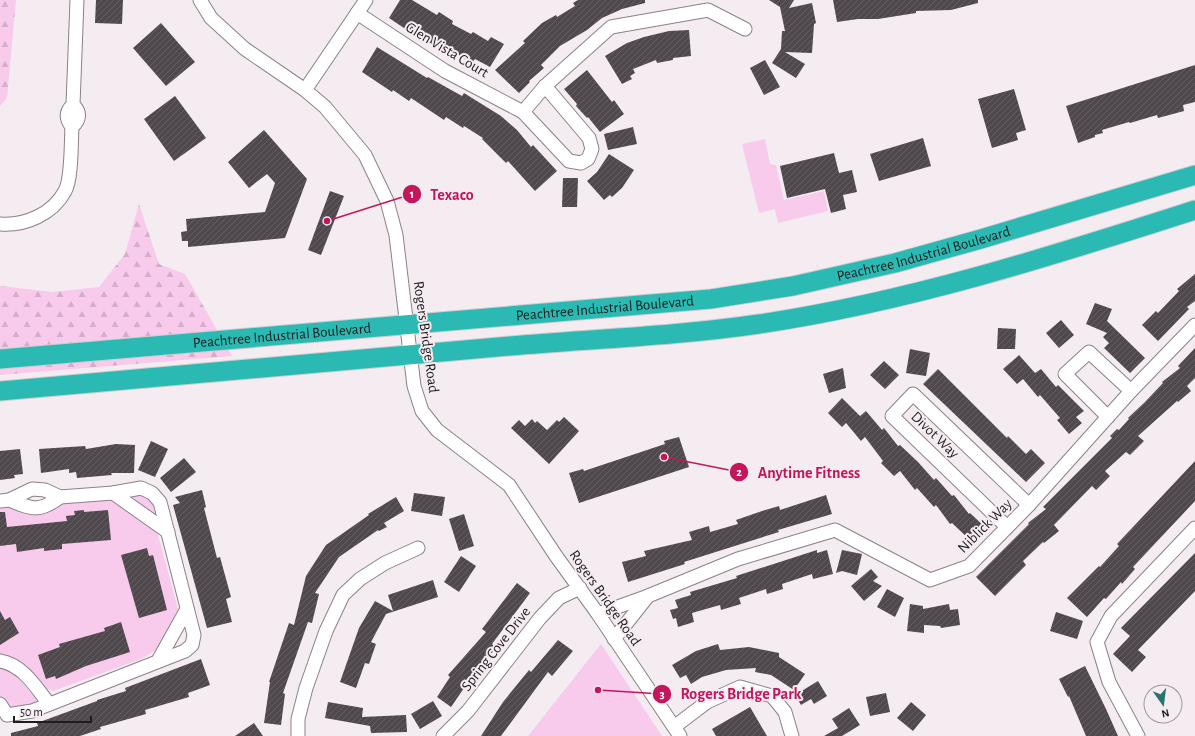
<svg xmlns="http://www.w3.org/2000/svg" width="1195" height="736" viewBox="0 0 1195 736" font-family="'Alegreya Sans',sans-serif">
	<style>
		.green { fill: #f8caec }
		.forest { fill: url(#forest-firs) }
		.building { fill: url(#building-hatch) }
		.lines { fill: none; stroke-linecap: round; stroke-linejoin: round }
		.minor-casing { stroke: #8a8288; stroke-width: 15 }
		.highway-casing { stroke: #cecdce; stroke-width: 21 }
		.minor { stroke: #fff; stroke-width: 13 }
		.highway { stroke: #2bbab3; stroke-width: 19 }
		.labels { text-anchor: middle; dominant-baseline: central; stroke-width: 4; stroke-linejoin: round; paint-order: stroke }
		.street-label { font-size: 15px; fill: #1f1c1e; stroke: #f5ecf2 }
		.leader { fill: none; stroke: #c2185b; stroke-width: 1.5 }
		.callout-dot { fill: #c2185b; stroke: #f5ecf2; stroke-width: 1.5 }
		.mark-label { font-size: 12px; text-anchor: middle; font-weight: bold; fill: #fff }
		.callout-label { font-size: 16px; text-anchor: middle; font-weight: bold; fill: #c2185b; stroke: #f5ecf2; stroke-width: 4; stroke-linejoin: round; paint-order: stroke }
	</style>
	<defs>
		<pattern id="forest-firs" width="22" height="20" patternUnits="userSpaceOnUse"><rect width="22" height="20" fill="#f8caec"/><path d="M5 1l3.5 6h-7zM16 11l3.5 6h-7z" fill="#d4adca"/></pattern>
		<pattern id="building-hatch" width="6" height="6" patternUnits="userSpaceOnUse"><rect width="6" height="6" fill="#4f484d"/><path d="M-1 1l2-2M0 6l6-6M5 7l2-2" fill="none" stroke="#655f63"/></pattern>
	</defs>
	<rect width="100%" height="100%" fill="#f5ecf2"/>
	<g class="green">
		<polygon points="765,139 770,164 776,165 784,200 824,191 828,211 778,223 775,209 759,213 742,144"/>
		<polygon points="140,492 154,499 158,516 154,516 129,499 130,493"/>
		<path d="M113 497 157 531 178 609 158 649 141 659 53 691C29 684 30 660 0 654V507L63 500Z"/>
		<polygon points="601,644 662,736 528,736"/>
		<path d="M0 667C17 668 23 688 36 696L37 700C27 709 3 715 0 695 0 686 0 676 0 667Z"/>
	</g>
	<g class="forest">
		<polygon points="0,0 16,0 7,98 0,106"/>
		<polygon points="139,204 159,264 185,274 232,356 0,375 0,286 52,292 99,287 125,254"/>
	</g>
	<g class="building">
		<polygon points="96,0 123,0 122,24 95,23"/>
		<polygon points="400,0 412,0 437,15 439,12 453,21 452,24 471,34 473,32 488,41 491,37 504,44 490,67 475,59 472,63 456,53 455,56 438,46 437,47 420,37 419,38 389,18"/>
		<polygon points="578,0 645,0 645,3 622,9 602,18 587,30 560,46 541,65 544,68 529,81 530,82 519,93 495,70 525,43 523,41 542,23 556,15 557,17 575,6 573,3"/>
		<polygon points="769,0 794,0 789,8 812,3 816,23 814,24 812,53 785,52 805,64 796,78 772,63 781,49 782,31 785,31 780,7"/>
		<polygon points="833,0 978,0 978,3 951,10 916,11 916,13 878,19 858,19 837,22"/>
		<polygon points="161,23 195,62 166,86 133,48"/>
		<polygon points="689,30 691,56 673,58 673,60 657,63 656,60 633,69 635,73 630,76 632,79 622,84 605,56 627,43 644,37 669,31"/>
		<polygon points="377,47 427,78 428,77 462,96 464,93 501,116 517,130 531,147 533,145 557,171 535,191 508,161 506,163 482,139 483,138 464,126 463,128 446,117 444,120 411,98 409,101 393,90 392,92 362,72"/>
		<polygon points="765,60 780,87 764,95 750,68"/>
		<polygon points="1195,65 1195,102 1183,105 1184,111 1158,118 1157,115 1130,123 1129,122 1102,130 1103,133 1095,135 1095,137 1078,143 1066,106"/>
		<polygon points="587,70 612,102 614,100 624,114 600,132 588,117 587,118 576,106 577,104 564,89"/>
		<polygon points="1014,89 1026,130 1016,133 1018,140 992,148 978,99"/>
		<polygon points="175,96 206,138 174,161 144,119"/>
		<polygon points="633,127 637,144 608,150 604,134"/>
		<polygon points="264,130 307,179 285,238 188,247 188,241 182,241 181,232 187,231 186,219 265,212 275,183 267,174 249,188 228,162"/>
		<polygon points="923,138 931,166 879,181 870,154"/>
		<polygon points="834,153 839,173 852,170 857,192 843,195 846,209 831,213 825,189 787,198 780,166"/>
		<polygon points="609,154 634,170 622,188 612,197 610,195 604,200 587,181 597,172"/>
		<polygon points="563,178 578,178 577,207 562,207"/>
		<polygon points="330,191 344,196 321,255 308,250"/>
		<polygon points="1195,274 1195,301 1187,307 1189,309 1158,341 1142,325 1156,311 1158,313 1179,291 1177,289"/>
		<polygon points="1095,303 1112,309 1107,321 1145,358 1130,373 1104,348 1109,343 1103,337 1107,333 1086,324"/>
		<polygon points="1061,320 1074,335 1059,348 1046,333"/>
		<polygon points="998,328 1016,329 1015,349 997,349"/>
		<polygon points="1195,348 1195,378 1187,386 1191,391 1178,402 1177,401 1138,436 1144,441 1130,455 1126,452 1105,471 1110,476 1096,490 1092,486 1054,525 1059,531 1044,543 1043,542 1023,561 1026,565 995,596 976,577 1029,524 1028,523 1046,509 1043,507 1112,438 1110,436 1117,429 1119,430 1129,419 1128,418 1145,402 1163,383 1162,382 1180,368 1178,366"/>
		<polygon points="910,349 930,353 926,376 906,373"/>
		<polygon points="1019,355 1035,373 1041,369 1056,387 1058,385 1084,411 1076,417 1082,423 1069,434 1057,420 1060,418 1040,395 1038,397 1023,379 1017,384 1003,369"/>
		<polygon points="884,361 899,375 885,389 870,375"/>
		<polygon points="843,368 846,388 829,393 823,374"/>
		<polygon points="938,369 1007,438 1008,436 1026,454 1031,449 1045,463 1026,482 923,384"/>
		<polygon points="842,398 860,416 866,411 882,430 884,428 898,446 900,445 918,462 934,480 936,478 952,496 954,495 969,514 970,513 985,527 971,541 952,523 950,524 936,505 934,507 917,488 915,490 900,471 894,476 881,463 883,461 865,437 861,441 846,423 842,427 828,413"/>
		<polygon points="564,417 579,431 549,464 511,428 519,420 525,426 532,419 535,423 537,421 547,430 557,420 559,422"/>
		<polygon points="679,437 689,467 579,503 569,473 583,469 584,471 665,444 664,441"/>
		<polygon points="151,441 168,449 155,477 138,470"/>
		<polygon points="116,444 135,445 134,473 111,473 112,475 77,478 76,472 69,473 69,469 41,473 39,449 85,446 86,449"/>
		<polygon points="20,449 23,474 14,475 15,478 0,480 0,451"/>
		<polygon points="184,458 196,472 171,492 160,478"/>
		<polygon points="1195,461 1195,501 1133,567 1135,569 1122,584 1121,582 1106,599 1104,598 1087,617 1067,598 1099,566 1100,567 1119,546 1117,544"/>
		<polygon points="202,490 206,507 204,508 217,558 220,557 231,597 226,599 232,622 207,628 173,505 180,503 175,497"/>
		<polygon points="414,493 445,497 442,516 411,511"/>
		<polygon points="826,495 832,514 778,530 779,532 684,562 685,564 628,582 622,562 646,556 644,551 692,540 689,532 709,526 710,532 738,524 736,520 762,511 779,506 780,510"/>
		<polygon points="396,497 404,511 384,523 387,527 379,531 378,530 339,557 315,593 319,594 312,623 308,622 283,693 285,694 281,725 264,723 270,682 269,682 289,623 294,625 306,576 326,545 369,515 368,514"/>
		<polygon points="84,510 84,512 108,510 111,540 62,544 62,549 44,551 44,548 17,552 16,544 0,546 0,512 5,512 7,527 67,521 66,516 75,515 74,511"/>
		<polygon points="464,514 474,546 459,551 449,519"/>
		<polygon points="147,548 149,556 153,555 167,610 139,618 121,555"/>
		<polygon points="817,550 817,553 827,550 833,574 813,579 812,574 782,584 783,589 767,594 766,589 739,598 741,604 721,610 720,605 692,613 694,622 678,627 676,618 673,619 670,610 678,608 675,600 691,595 690,592 737,578 736,576"/>
		<polygon points="842,550 862,554 857,575 842,571 836,573"/>
		<polygon points="1195,553 1195,591 1138,650 1146,657 1132,672 1113,654 1130,636 1121,628"/>
		<polygon points="461,556 476,566 459,592 444,582"/>
		<polygon points="871,569 878,577 873,581 882,586 864,601 851,586"/>
		<polygon points="433,580 438,597 386,614 371,642 376,644 369,664 365,663 356,688 340,682 359,628 375,601 393,611 388,595"/>
		<polygon points="517,583 530,593 492,644 496,648 470,677 471,678 451,707 437,697 450,677 448,675 486,632 482,629"/>
		<polygon points="887,589 904,598 895,617 877,607"/>
		<polygon points="910,604 923,606 923,609 949,604 950,610 958,609 960,625 941,628 940,626 924,625 924,633 907,631"/>
		<polygon points="0,611 5,620 10,617 19,633 0,645"/>
		<polygon points="1056,612 1083,621 1077,639 1050,631"/>
		<polygon points="121,622 130,652 86,666 56,679 55,676 46,679 38,655 60,647 59,644 105,631 104,628"/>
		<polygon points="558,640 573,651 552,676 548,672 501,736 481,736 503,702 529,670 531,672"/>
		<polygon points="718,644 720,650 749,647 779,653 779,657 805,674 794,690 771,675 755,672 756,668 726,670 702,677 691,684 686,675 680,678 672,665 696,651"/>
		<polygon points="201,659 210,685 188,693 189,697 145,710 146,714 100,727 101,729 80,736 11,736 11,733 38,726 37,723 97,701 97,700 126,691 125,688"/>
		<polygon points="1085,666 1106,709 1118,736 1086,736 1069,696 1068,697 1059,679"/>
		<polygon points="818,681 827,696 814,704 811,699 801,705 795,695"/>
		<polygon points="886,693 890,712 870,716 866,697"/>
		<polygon points="433,701 442,716 420,729 411,714"/>
		<polygon points="328,702 363,708 362,717 406,715 407,732 371,733 370,726 325,718"/>
		<polygon points="911,702 926,715 913,731 897,718"/>
		<polygon points="750,707 767,736 716,736 712,729"/>
		<polygon points="849,708 860,725 842,736 824,736 838,728 832,719"/>
		<polygon points="254,723 263,736 235,736"/>
	</g>
	<g class="lines">
		<g class="minor-casing">
			<g id="minor">
				<polyline points="200,0 211,18 245,49 305,90 325,107 365,155 387,201 396,235 414,386 422,411 437,430 509,485 556,556 598,614 680,736"/>
				<polyline points="357,13 445,71 523,112 545,86 611,27 708,10 745,29"/>
				<polyline points="305,90 366,0"/>
				<polyline points="523,112 569,161 581,163 588,159 592,149 589,138 545,86"/>
				<path d="M72 127C80 120 81 112 73 105L77 0"/>
				<path d="M0 224C25 226 53 214 65 191 72 179 71 141 72 127 66 119 65 112 73 105"/>
				<polyline points="1108,417 1065,374 1089,352 1131,391"/>
				<polyline points="113,493 168,532"/>
				<path d="M9 500C32 509 39 513 60 497"/>
				<polyline points="0,501 9,500 32,489 45,490 60,497 113,493 141,488 152,493 160,502 194,635 192,645 185,651 32,711 7,715 0,704"/>
				<polyline points="1007,527 892,416 913,394 1029,505"/>
				<polyline points="598,614 648,596 738,559 835,530 930,580 969,566 1029,505 1131,391 1195,325"/>
				<polyline points="614,639 648,596"/>
				<path d="M0 661C23 665 36 687 49 704"/>
				<polyline points="158,661 187,609"/>
				<polyline points="674,727 707,702 740,687 772,696 785,712 792,736"/>
				<polyline points="298,736 298,719 306,688 326,631 343,595 360,579 385,563 418,548"/>
				<polyline points="443,736 468,711 540,618 559,598 580,588"/>
				<polyline points="1138,736 1109,682 1097,642 1111,616 1195,528"/>
			</g>
		</g>
		<g class="highway-casing">
			<g id="highway">
				<path id="s1" d="M0 359 711 299 793 286 895 263 981 239 1195 175"/>
				<path d="M0 391C170 377 340 362 510 346 593 339 677 336 759 324 908 302 1052 256 1195 210"/>
			</g>
		</g>
		<use href="#minor" class="minor"/>
		<use href="#highway" class="highway"/>
	</g>
	<g class="labels">
		<g class="street-label">
			<text transform="translate(447 50) rotate(31)">Glen Vista Court</text>
			<text stroke="none"><textPath href="#s1" startOffset="931">Peachtree Industrial Boulevard</textPath></text>
			<text stroke="none"><textPath href="#s1" startOffset="607">Peachtree Industrial Boulevard</textPath></text>
			<text stroke="none"><textPath href="#s1" startOffset="283">Peachtree Industrial Boulevard</textPath></text>
			<text transform="translate(426 337) rotate(82)">Rogers Bridge Road</text>
			<text transform="translate(935 435) rotate(44)">Divot Way</text>
			<text transform="translate(985 526) rotate(-45)">Niblick Way</text>
			<text transform="translate(605 598) rotate(55)">Rogers Bridge Road</text>
			<text transform="translate(496 649) rotate(-52)">Spring Cove Drive</text>
		</g>
	</g>
	<path class="leader" d="M327 221L412 194M664 457L739 472M598 690L662 694"/>
	<g class="callout-dot">
		<circle cx="327" cy="221" r="4"/>
		<circle cx="664" cy="457" r="4"/>
		<circle cx="598" cy="690" r="4"/>
		<circle cx="412" cy="194" r="10"/>
		<circle cx="739" cy="472" r="10"/>
		<circle cx="662" cy="694" r="10"/>
	</g>
	<g class="mark-label">
		<text x="412" y="198">1</text>
		<text x="739" y="476">2</text>
		<text x="662" y="698">3</text>
	</g>
	<g class="callout-label">
		<text x="452" y="200">Texaco</text>
		<text x="809" y="478">Anytime Fitness</text>
		<text x="741" y="699">Rogers Bridge Park</text>
	</g>
	<g transform="translate(1163 704) rotate(166)"><circle r="19" fill="#f5ecf2" stroke="#9f999d"/>
	<path d="M0-3L7 15L0 10L-7 15Z" fill="#2a7470"/>
	<text y="-6" font-size="11" font-weight="bold" text-anchor="middle" fill="#1f1c1e">N</text>
	</g>
	<path d="M14 716v6h77v-6" fill="none" stroke="#1f1c1e" stroke-width="2"/>
	<text x="20" y="716" font-size="12" fill="#1f1c1e" stroke="#f5ecf2" stroke-width="3" paint-order="stroke">50 m</text>
</svg>
